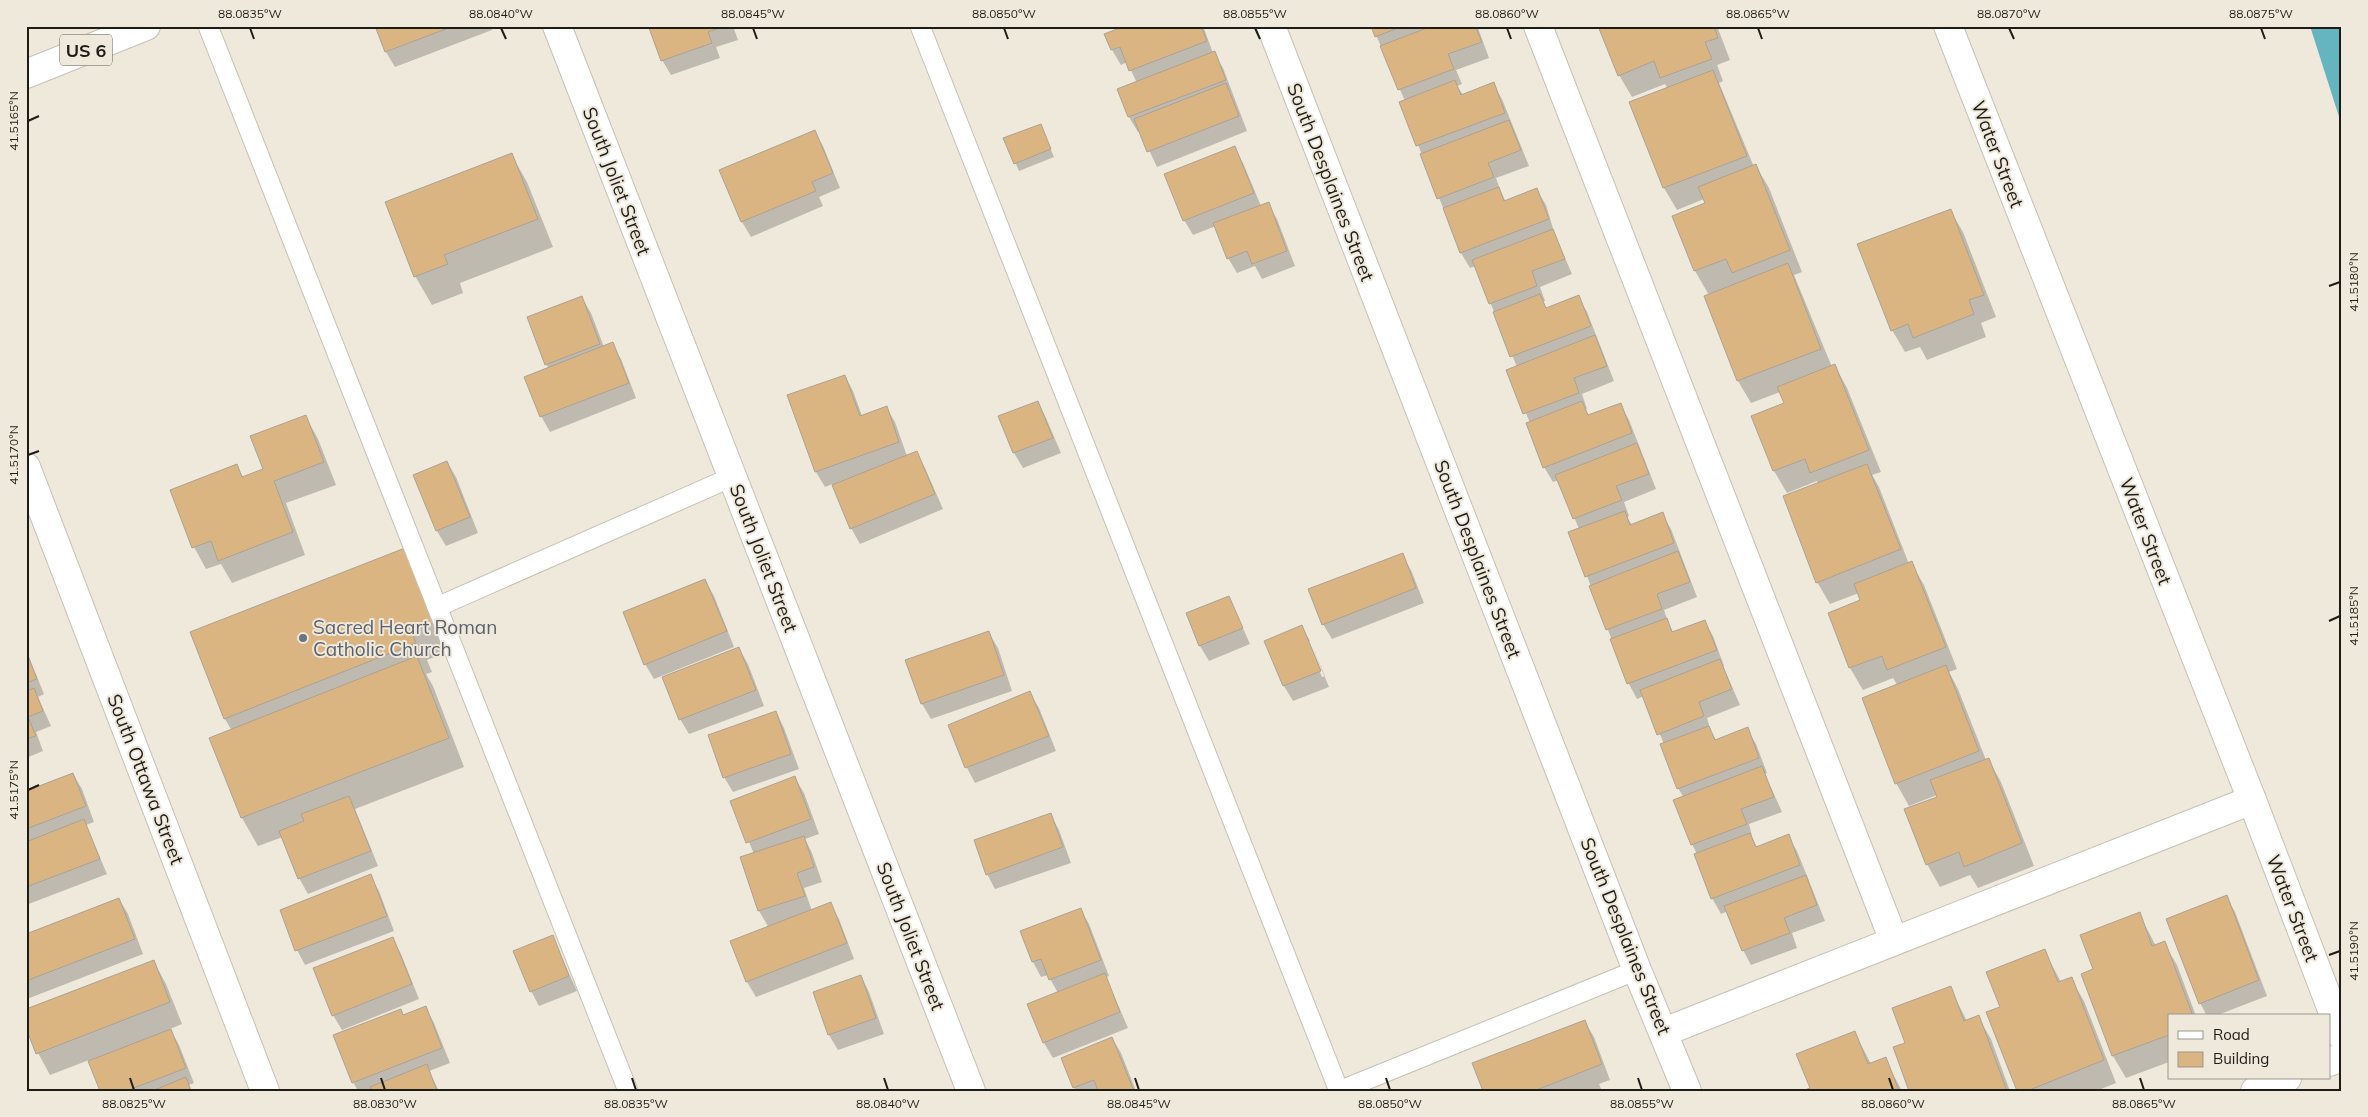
<svg xmlns="http://www.w3.org/2000/svg" width="2368" height="1117" viewBox="0 0 2368 1117" font-family="Mulish,sans-serif">
	<style>
		.water { fill: #65b5c1 }
		.shadow { fill: #0003 }
		.building { fill: #dab581; stroke: #aaa296 }
		.lines { fill: none; stroke-linecap: round; stroke-linejoin: round }
		.lane-casing { stroke: #c7c1b4; stroke-width: 21 }
		.street-casing { stroke: #c7c1b4; stroke-width: 30 }
		.primary-casing { stroke: #c7c1b4; stroke-width: 30 }
		.lane { stroke: #fff; stroke-width: 19 }
		.street { stroke: #fff; stroke-width: 28 }
		.primary { stroke: #fff; stroke-width: 28 }
		.ticks { fill: none; stroke: #1e1c17; stroke-width: 2 }
		.worship-dot { fill: #6b7280; stroke: #efe9dc; stroke-width: 2 }
		.labels { text-anchor: middle; dominant-baseline: central; stroke-width: 4; stroke-linejoin: round; paint-order: stroke }
		.shield { fill: #efe9dc; stroke: #5d5a52; stroke-width: 1 }
		.shield-label { font-size: 18px; font-weight: bold; fill: #1e1c17 }
		.street-label { font-size: 19px; fill: #1e1c17; stroke: #efe9dc }
		.worship-label { font-size: 19px; fill: #5b616d; stroke: #efe9dc; text-anchor: start }
		.neatline { fill: none; stroke: #1e1c17; stroke-width: 2 }
		.ticks-label { font-size: 12px; text-anchor: middle; fill: #1e1c17 }
	</style>
	<rect width="100%" height="100%" fill="#efe9dc"/>
	<polygon class="water" points="2310,26 2342,26 2342,126"/>
	<g class="shadow">
		<polygon points="377,26 491,26 492,30 395,67 386,52"/>
		<polygon points="659,26 733,26 738,40 716,47 720,58 671,75 662,60"/>
		<polygon points="1129,26 1203,26 1213,53 1223,68 1247,131 1157,167 1140,131 1138,132 1129,117 1119,90 1137,83 1127,62 1121,65 1112,50"/>
		<polygon points="1372,26 1477,26 1478,28 1489,58 1456,70 1462,84 1457,86 1463,95 1493,84 1502,99 1529,166 1496,178 1501,192 1506,202 1537,190 1546,205 1555,235 1572,274 1540,287 1545,301 1543,302 1547,309 1578,297 1587,312 1614,381 1582,394 1587,409 1585,409 1589,416 1620,404 1629,420 1656,489 1624,502 1629,516 1627,517 1632,525 1662,514 1671,529 1697,597 1664,610 1669,625 1674,633 1704,621 1713,636 1724,666 1723,666 1740,705 1707,718 1711,732 1717,741 1747,729 1756,744 1767,773 1765,774 1782,812 1749,824 1753,840 1757,847 1788,836 1797,851 1825,921 1792,933 1797,948 1751,965 1743,950 1728,911 1721,914 1712,898 1697,854 1692,844 1684,798 1678,788 1664,744 1644,696 1637,699 1629,684 1587,576 1579,529 1559,480 1553,482 1544,467 1530,423 1508,370 1517,367 1475,266 1470,268 1461,253 1401,102 1405,101"/>
		<polygon points="1600,26 1717,26 1730,60 1717,65 1723,81 1719,83 1754,167 1756,166 1769,188 1802,272 1794,275 1832,367 1835,366 1847,388 1881,472 1872,475 1879,487 1909,564 1911,563 1924,585 1957,669 1949,672 1958,689 1986,760 1988,759 2001,782 2034,866 1978,888 1970,875 1940,887 1927,864 1938,798 1937,795 1909,806 1896,783 1898,686 1893,678 1863,690 1850,668 1829,613 1862,601 1859,593 1830,604 1817,582 1818,484 1817,481 1787,493 1774,471 1753,416 1785,404 1780,392 1751,403 1738,381 1705,296 1709,295 1695,271 1674,216 1706,204 1704,199 1677,210 1664,188 1630,103 1668,89 1665,84 1632,97 1619,75"/>
		<polygon points="1040,125 1054,157 1019,171 1005,139"/>
		<polygon points="814,131 823,146 840,188 819,197 823,206 751,237 742,222 721,170"/>
		<polygon points="1234,148 1243,163 1261,206 1268,204 1277,219 1295,266 1262,279 1255,266 1237,273 1228,258 1216,226 1193,235 1184,220"/>
		<polygon points="511,154 527,182 553,247 460,283 463,293 432,305 415,276"/>
		<polygon points="1950,210 1963,232 1996,317 1981,323 1986,337 1927,360 1920,347 1905,352 1892,330"/>
		<polygon points="582,298 591,313 604,347 612,344 621,359 636,398 550,432 541,416 549,369 546,364"/>
		<polygon points="845,376 853,391 862,416 886,407 895,422 907,456 917,453 925,468 943,509 860,544 851,528 833,484 825,487 816,472"/>
		<polygon points="1038,402 1046,418 1061,453 1023,468 1014,453 1000,417"/>
		<polygon points="306,417 318,439 336,485 286,503 305,555 232,583 221,564 206,569 194,547 236,466 244,478 264,470"/>
		<polygon points="447,462 456,477 478,533 446,546 437,531 414,475"/>
		<polygon points="404,549 449,651 427,660 432,672 426,674 433,686 464,767 355,809 378,866 308,894 299,878 283,837 258,846 242,818 211,739 232,731 225,719 191,633"/>
		<polygon points="1402,555 1411,570 1424,603 1332,639 1323,624"/>
		<polygon points="705,580 714,596 734,647 654,679 645,664"/>
		<polygon points="1229,597 1250,644 1209,661 1200,646"/>
		<polygon points="1302,627 1310,641 1307,641 1322,677 1325,676 1310,642 1329,687 1293,701 1284,686 1266,642"/>
		<polygon points="989,633 998,648 1012,691 931,719 922,704 907,661"/>
		<polygon points="739,649 748,664 764,706 689,734 680,719"/>
		<polygon points="26,650 44,694 38,697 51,726 36,732 43,751 26,758"/>
		<polygon points="1030,693 1039,708 1056,751 975,783 967,768 950,725"/>
		<polygon points="776,712 784,728 799,769 733,792 724,777"/>
		<polygon points="73,774 82,789 94,822 86,825 107,874 26,905 26,793"/>
		<polygon points="795,778 804,793 819,834 805,839 812,853 822,882 804,888 812,911 830,904 839,919 854,959 756,997 747,982 732,942 769,928 759,911 742,858 754,854 732,802"/>
		<polygon points="1050,814 1059,830 1071,863 995,889 987,874"/>
		<polygon points="370,876 379,891 394,931 305,965 297,950"/>
		<polygon points="2226,897 2235,912 2267,996 2215,1016 2207,1016 2200,1003"/>
		<polygon points="119,899 128,914 143,954 27,999 26,935"/>
		<polygon points="1080,909 1089,924 1109,976 1106,977 1128,1028 1053,1058 1044,1043 1029,1004 1058,993 1048,975 1041,977 1033,962 1021,932"/>
		<polygon points="2139,914 2156,946 2164,943 2177,965 2196,1016 2169,1016 2169,1062 2126,1078 2113,1056 2094,970"/>
		<polygon points="552,936 577,991 539,1006 531,991"/>
		<polygon points="393,939 401,954 419,999 342,1030 333,1015"/>
		<polygon points="2044,950 2061,982 2071,979 2084,1001 2116,1083 2096,1091 2018,1091 2001,1007"/>
		<polygon points="154,962 166,984 182,1024 170,1029 179,1045 194,1083 189,1085 192,1091 101,1091 89,1060 50,1075 38,1053"/>
		<polygon points="861,976 869,992 884,1034 838,1050 829,1035 814,993"/>
		<polygon points="1950,988 1967,1021 1978,1017 1991,1039 2010,1091 1910,1091 1906,1043"/>
		<polygon points="426,1008 434,1023 450,1063 429,1071 439,1091 358,1091 353,1082 401,1011 404,1016"/>
		<polygon points="1585,1022 1594,1037 1610,1080 1599,1084 1602,1091 1484,1091"/>
		<polygon points="1855,1033 1871,1064 1885,1059 1902,1091 1805,1091 1811,1089"/>
		<polygon points="1112,1038 1121,1053 1136,1091 1076,1091 1062,1058"/>
	</g>
	<g class="building">
		<polygon points="375,26 454,26 385,52"/>
		<polygon points="655,26 724,26 708,32 712,43 661,61 649,28"/>
		<polygon points="1125,26 1201,26 1207,41 1129,71 1120,47 1111,50 1104,34"/>
		<polygon points="1371,26 1403,26 1375,37"/>
		<polygon points="1432,26 1475,26 1482,42 1448,54 1454,69 1398,90 1380,46"/>
		<polygon points="1598,26 1714,26 1718,38 1705,42 1712,59 1660,78 1654,61 1618,76"/>
		<polygon points="1215,51 1226,80 1128,117 1117,89"/>
		<polygon points="1713,70 1747,156 1663,188 1629,102"/>
		<polygon points="1455,80 1461,95 1494,82 1505,113 1416,146 1399,102"/>
		<polygon points="1226,83 1239,116 1147,152 1134,119"/>
		<polygon points="1509,120 1521,150 1488,163 1494,177 1437,199 1420,154"/>
		<polygon points="1041,124 1051,149 1014,164 1003,138"/>
		<polygon points="815,130 833,173 812,182 816,191 741,222 719,170"/>
		<polygon points="1235,146 1254,193 1183,221 1164,174"/>
		<polygon points="512,153 538,219 444,255 448,264 414,277 385,202"/>
		<polygon points="1756,164 1790,250 1732,273 1726,259 1694,271 1672,216 1705,203 1698,187"/>
		<polygon points="1499,187 1504,201 1537,188 1549,219 1460,253 1443,208"/>
		<polygon points="1269,202 1287,251 1252,264 1247,251 1227,259 1213,223"/>
		<polygon points="1951,209 1984,295 1969,300 1974,314 1913,338 1908,324 1891,331 1857,244"/>
		<polygon points="1553,229 1565,259 1532,271 1537,286 1489,304 1472,260"/>
		<polygon points="1788,263 1821,349 1737,381 1704,296"/>
		<polygon points="1540,294 1546,308 1579,295 1591,326 1510,357 1493,312"/>
		<polygon points="582,296 600,344 545,365 527,317"/>
		<polygon points="1595,335 1607,366 1574,378 1579,393 1523,414 1506,370"/>
		<polygon points="613,342 629,383 540,417 524,377"/>
		<polygon points="1835,364 1869,450 1810,473 1805,459 1773,471 1751,416 1784,403 1777,387"/>
		<polygon points="845,375 860,416 887,406 899,442 815,472 787,395"/>
		<polygon points="1038,401 1053,438 1013,453 998,416"/>
		<polygon points="1582,401 1588,415 1621,403 1632,433 1543,468 1526,423"/>
		<polygon points="306,415 324,462 274,481 293,532 218,561 211,541 192,548 170,490 237,464 242,477 263,469 250,436"/>
		<polygon points="1637,443 1649,474 1616,486 1622,500 1573,519 1555,475"/>
		<polygon points="917,451 935,494 850,529 832,485"/>
		<polygon points="447,461 470,517 436,531 413,475"/>
		<polygon points="1867,464 1901,549 1816,583 1783,496"/>
		<polygon points="1625,511 1630,525 1663,512 1674,543 1585,577 1568,532"/>
		<polygon points="405,548 434,623 412,632 416,643 224,719 190,632"/>
		<polygon points="1678,551 1690,582 1657,594 1662,609 1606,630 1589,586"/>
		<polygon points="1403,553 1416,588 1322,625 1308,589"/>
		<polygon points="1912,561 1946,647 1887,670 1882,656 1849,668 1828,613 1860,600 1854,584"/>
		<polygon points="705,579 727,631 644,665 623,612"/>
		<polygon points="1229,596 1243,628 1199,646 1186,613"/>
		<polygon points="1667,618 1672,632 1705,620 1717,650 1627,684 1610,639"/>
		<polygon points="1302,625 1321,671 1283,686 1264,641"/>
		<polygon points="989,631 1004,675 921,704 905,660"/>
		<polygon points="739,647 756,690 679,720 662,677"/>
		<polygon points="26,651 37,679 26,683"/>
		<polygon points="417,656 449,738 241,818 209,738"/>
		<polygon points="1720,659 1732,689 1699,702 1704,716 1657,735 1640,690"/>
		<polygon points="1946,665 1979,751 1895,784 1862,698"/>
		<polygon points="34,688 43,711 28,717 36,736 26,739 26,691"/>
		<polygon points="1030,691 1049,736 965,768 948,725"/>
		<polygon points="776,711 791,754 723,778 708,735"/>
		<polygon points="1709,726 1715,740 1748,727 1759,758 1677,789 1660,744"/>
		<polygon points="1989,758 2022,843 1964,867 1959,852 1926,865 1904,809 1937,797 1930,780"/>
		<polygon points="1762,766 1774,797 1741,809 1747,824 1691,845 1673,800"/>
		<polygon points="73,773 86,806 26,829 26,791"/>
		<polygon points="795,776 811,819 746,843 730,801"/>
		<polygon points="349,796 371,851 298,879 279,831 304,821 301,814"/>
		<polygon points="1051,813 1063,847 986,875 974,840"/>
		<polygon points="84,819 100,859 26,887 26,842"/>
		<polygon points="1750,833 1756,847 1789,834 1800,865 1711,899 1694,854"/>
		<polygon points="804,836 814,867 797,873 805,896 758,911 740,857"/>
		<polygon points="371,874 387,916 295,951 280,910"/>
		<polygon points="1806,875 1817,905 1784,918 1790,933 1742,951 1724,906"/>
		<polygon points="2227,895 2259,980 2199,1004 2166,919"/>
		<polygon points="119,898 135,939 26,981 26,934"/>
		<polygon points="831,902 847,943 746,982 730,941"/>
		<polygon points="1081,908 1101,960 1049,980 1041,959 1032,962 1020,931"/>
		<polygon points="2140,912 2152,946 2165,941 2193,1016 2169,1016 2169,1035 2112,1056 2081,974 2093,969 2080,935"/>
		<polygon points="553,935 569,976 530,992 513,951"/>
		<polygon points="393,937 412,984 332,1016 313,968"/>
		<polygon points="2045,949 2058,982 2072,977 2104,1060 2027,1091 2017,1091 1986,1012 2000,1007 1986,972"/>
		<polygon points="154,960 170,1002 36,1054 26,1028 26,1009"/>
		<polygon points="1105,973 1120,1012 1043,1043 1027,1004"/>
		<polygon points="861,975 876,1018 828,1035 813,992"/>
		<polygon points="1951,986 1964,1021 1979,1015 2007,1091 1909,1091 1893,1047 1905,1043 1892,1008"/>
		<polygon points="426,1006 442,1048 352,1083 333,1035 401,1009 403,1015"/>
		<polygon points="1585,1020 1602,1064 1534,1091 1483,1091 1472,1063"/>
		<polygon points="171,1029 186,1068 126,1091 100,1091 88,1061"/>
		<polygon points="1855,1031 1868,1064 1886,1057 1899,1091 1802,1091 1810,1088 1796,1054"/>
		<polygon points="1112,1037 1134,1091 1098,1091 1094,1080 1073,1088 1061,1058"/>
		<polygon points="427,1064 437,1091 372,1091 370,1087"/>
		<polygon points="186,1077 191,1091 152,1091"/>
	</g>
	<g class="lines">
		<g class="lane-casing">
			<g id="lane">
				<polyline points="208,26 628,1091"/>
				<polyline points="920,26 1339,1091"/>
				<polyline points="437,607 732,477"/>
				<polyline points="1339,1091 1637,970"/>
			</g>
		</g>
		<g class="street-casing">
			<g id="street">
				<polyline points="557,26 971,1091"/>
				<polyline points="1271,26 1637,970 1687,1091"/>
				<polyline points="1538,26 1894,941"/>
				<polyline points="1948,26 2252,800 2342,1036"/>
				<polyline points="26,467 265,1091"/>
				<polyline points="1664,1032 2252,800"/>
				<polyline points="2329,1062 2342,1057"/>
				<polyline points="2255,1091 2287,1078"/>
			</g>
		</g>
		<g class="primary-casing">
			<polyline id="primary" points="26,74 146,26"/>
		</g>
		<use href="#lane" class="lane"/>
		<use href="#street" class="street"/>
		<use href="#primary" class="primary"/>
	</g>
	<path class="ticks" d="M250 28 254 39M501 28 506 39M753 28 757 39M1004 28 1008 39M1255 28 1260 39M1507 28 1511 39M1758 28 1762 39M2009 28 2014 39M2261 28 2265 39M28 121 39 116M2329 286 2340 282M28 455 39 451M2329 621 2340 616M28 790 39 785M2329 955 2340 951M130 1078 134 1090M381 1078 385 1090M632 1078 636 1090M884 1078 888 1090M1135 1078 1139 1090M1386 1078 1390 1090M1638 1078 1642 1090M1889 1078 1893 1090M2140 1078 2144 1090"/>
	<circle class="worship-dot" cx="303" cy="638" r="5"/>
	<g class="labels">
		<rect class="shield" x="60" y="34.5" width="52" height="31" rx="4"/>
		<g class="shield-label">
			<text x="86" y="50">US 6</text>
		</g>
		<g class="street-label">
			<text transform="translate(1998 154) rotate(69)">Water Street</text>
			<text transform="translate(617 181) rotate(69)">South Joliet Street</text>
			<text transform="translate(1331 182) rotate(69)">South Desplaines Street</text>
			<text transform="translate(2146 531) rotate(69)">Water Street</text>
			<text transform="translate(764 558) rotate(69)">South Joliet Street</text>
			<text transform="translate(1478 559) rotate(69)">South Desplaines Street</text>
			<text transform="translate(146 779) rotate(69)">South Ottawa Street</text>
			<text transform="translate(2293 908) rotate(69)">Water Street</text>
			<text transform="translate(911 936) rotate(69)">South Joliet Street</text>
			<text transform="translate(1626 936) rotate(68)">South Desplaines Street</text>
		</g>
		<g class="worship-label">
			<text x="313" y="627">Sacred Heart Roman<tspan x="313" dy="22">Catholic Church</tspan></text>
		</g>
	</g>
	<rect width="2368" height="1117" fill="none" stroke="#efe9dc" stroke-width="55"/>
	<rect x="2168" y="1014" width="162" height="65" fill="#efe9dc" stroke="#9b978d"/>
	<rect x="2178" y="1031" width="25" height="8" fill="#ffffff" stroke="#9b978d"/>
	<text x="2213" y="1040" font-size="15" fill="#1e1c17">Road</text>
	<rect x="2178" y="1052" width="25" height="15" fill="#dab581" stroke="#9b978d"/>
	<text x="2213" y="1064" font-size="15" fill="#1e1c17">Building</text>
	<rect x="28" y="28" width="2312" height="1062" class="neatline"/>
	<g class="ticks-label">
		<text x="250" y="18">88.0835°W</text>
		<text x="501" y="18">88.0840°W</text>
		<text x="753" y="18">88.0845°W</text>
		<text x="1004" y="18">88.0850°W</text>
		<text x="1255" y="18">88.0855°W</text>
		<text x="1507" y="18">88.0860°W</text>
		<text x="1758" y="18">88.0865°W</text>
		<text x="2009" y="18">88.0870°W</text>
		<text x="2261" y="18">88.0875°W</text>
		<text transform="translate(14 121) rotate(-90)" y="4">41.5165°N</text>
		<text transform="translate(2354 282) rotate(-90)" y="4">41.5180°N</text>
		<text transform="translate(14 455) rotate(-90)" y="4">41.5170°N</text>
		<text transform="translate(2354 616) rotate(-90)" y="4">41.5185°N</text>
		<text transform="translate(14 790) rotate(-90)" y="4">41.5175°N</text>
		<text transform="translate(2354 951) rotate(-90)" y="4">41.5190°N</text>
		<text x="134" y="1108">88.0825°W</text>
		<text x="385" y="1108">88.0830°W</text>
		<text x="636" y="1108">88.0835°W</text>
		<text x="888" y="1108">88.0840°W</text>
		<text x="1139" y="1108">88.0845°W</text>
		<text x="1390" y="1108">88.0850°W</text>
		<text x="1642" y="1108">88.0855°W</text>
		<text x="1893" y="1108">88.0860°W</text>
		<text x="2144" y="1108">88.0865°W</text>
	</g>
</svg>
